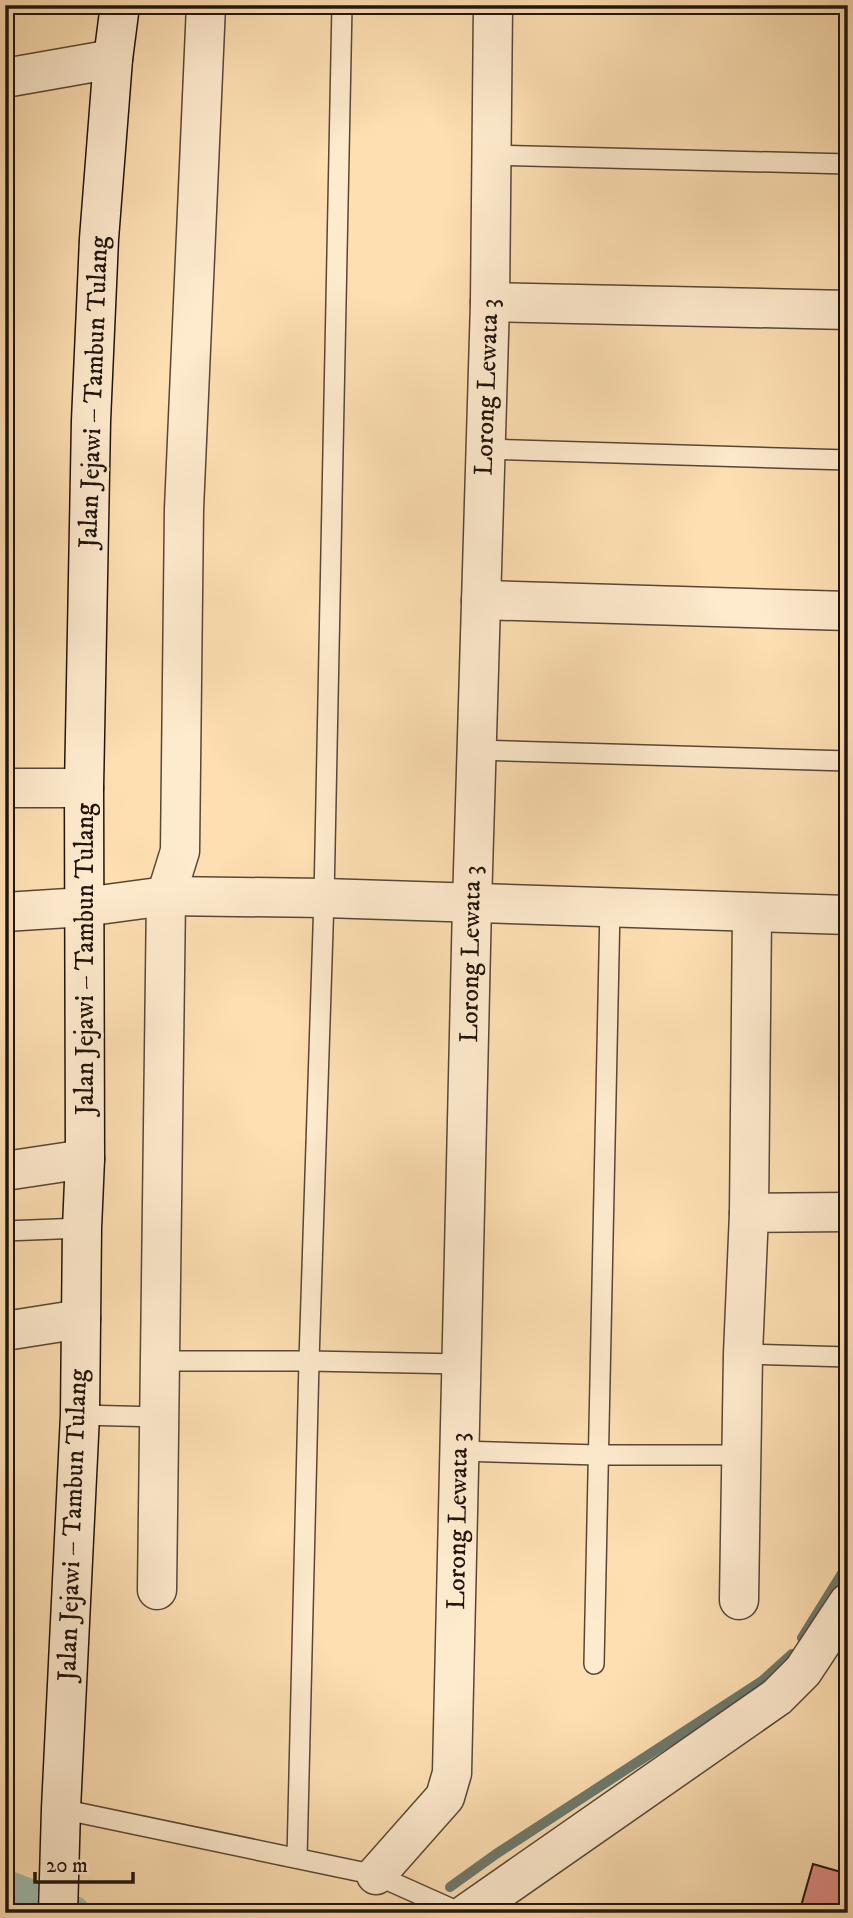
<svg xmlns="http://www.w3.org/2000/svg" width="853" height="1918" viewBox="0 0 853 1918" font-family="'IM FELL DW Pica',serif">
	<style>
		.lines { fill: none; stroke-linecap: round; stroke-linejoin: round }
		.stream { stroke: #6d796d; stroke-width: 10 }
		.canal { stroke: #9fbcae; stroke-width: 35 }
		.building { fill: #df8c83; stroke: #21140c; stroke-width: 2 }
		.lane-casing { stroke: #584736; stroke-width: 22 }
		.street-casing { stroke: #584736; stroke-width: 41 }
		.secondary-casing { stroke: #21140c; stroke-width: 41 }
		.lane { stroke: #feeacd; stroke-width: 19 }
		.street { stroke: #feeacd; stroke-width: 38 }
		.secondary { stroke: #feeacd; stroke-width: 38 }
		.labels { text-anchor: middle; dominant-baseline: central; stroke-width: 5; stroke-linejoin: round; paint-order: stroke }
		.street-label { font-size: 26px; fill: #21140c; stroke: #feeacd }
	</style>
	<rect width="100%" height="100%" fill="#fddfb2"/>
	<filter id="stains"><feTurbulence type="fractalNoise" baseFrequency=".00286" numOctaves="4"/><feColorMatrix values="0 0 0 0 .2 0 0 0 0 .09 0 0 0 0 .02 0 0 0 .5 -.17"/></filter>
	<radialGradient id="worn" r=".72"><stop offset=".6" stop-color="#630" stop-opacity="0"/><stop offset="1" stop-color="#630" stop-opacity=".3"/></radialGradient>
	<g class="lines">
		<g class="stream">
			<polyline points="802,1638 848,1564"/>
			<polyline points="450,1887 496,1854 762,1681 792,1654"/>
		</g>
		<polyline class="canal" points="5,1887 73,1913"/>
	</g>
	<polygon class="building" points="813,1864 848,1874 848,1913 799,1913"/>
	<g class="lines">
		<g class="lane-casing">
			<g id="lane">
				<polyline points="491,155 848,164"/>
				<polyline points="485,449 848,460"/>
				<polyline points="476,750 848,761"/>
				<polyline points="5,1231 82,1228"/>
				<polyline points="743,1354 848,1357"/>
				<polyline points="161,1361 309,1361 462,1364"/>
				<polyline points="80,1415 160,1417"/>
				<polyline points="460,1451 598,1455 742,1455"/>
				<polyline points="594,1664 610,907"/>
				<polyline points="61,1809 376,1875 461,1913"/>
				<polyline points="297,1858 309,1361 324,898 342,5"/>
			</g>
		</g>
		<g class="street-casing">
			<g id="street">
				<polyline points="5,78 113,59"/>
				<polyline points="490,302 848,310"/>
				<polyline points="481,600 848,611"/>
				<polyline points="5,788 84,788"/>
				<polyline points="5,912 84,907 166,896 324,898 848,915"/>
				<polyline points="5,1171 85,1159"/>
				<polyline points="749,1213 848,1212"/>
				<polyline points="5,1331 81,1319"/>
				<polyline points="157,1590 166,896 180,851 184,509 206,5"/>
				<polyline points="739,1600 743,1354 749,1213 752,913"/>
				<polyline points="376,1875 445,1797 452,1773 472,904 490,302 493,5"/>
				<polyline points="467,1913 777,1697 803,1671 848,1603"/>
			</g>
		</g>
		<g class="secondary-casing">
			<polyline id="secondary" points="58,1913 61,1809 80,1415 82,1228 85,1159 84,788 91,421 99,239 113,59 120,5"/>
		</g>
		<use href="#lane" class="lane"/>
		<use href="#street" class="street"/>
		<use href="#secondary" class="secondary"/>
	</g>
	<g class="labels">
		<g class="street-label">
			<text transform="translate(487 387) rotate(-88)">Lorong Lewata 3</text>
			<text transform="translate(94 392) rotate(-88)">Jalan Jejawi – Tambun Tulang</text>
			<text transform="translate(471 954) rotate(-89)">Lorong Lewata 3</text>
			<text transform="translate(85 959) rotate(-90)">Jalan Jejawi – Tambun Tulang</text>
			<text transform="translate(458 1521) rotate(-89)">Lorong Lewata 3</text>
			<text transform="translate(73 1525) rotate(-88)">Jalan Jejawi – Tambun Tulang</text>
		</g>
	</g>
	<rect width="853" height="1918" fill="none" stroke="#fddfb2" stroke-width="28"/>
	<rect x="7" y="7" width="839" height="1904" fill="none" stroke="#21140c" stroke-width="3.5"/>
	<rect x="14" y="14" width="825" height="1890" fill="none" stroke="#21140c" stroke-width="2"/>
	<path d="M35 1872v10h98v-10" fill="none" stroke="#21140c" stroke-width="3.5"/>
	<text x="46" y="1872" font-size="21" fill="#21140c" stroke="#feeacd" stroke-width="5" paint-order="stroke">20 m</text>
	<rect width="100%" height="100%" filter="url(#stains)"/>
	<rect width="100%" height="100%" fill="url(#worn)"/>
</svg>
